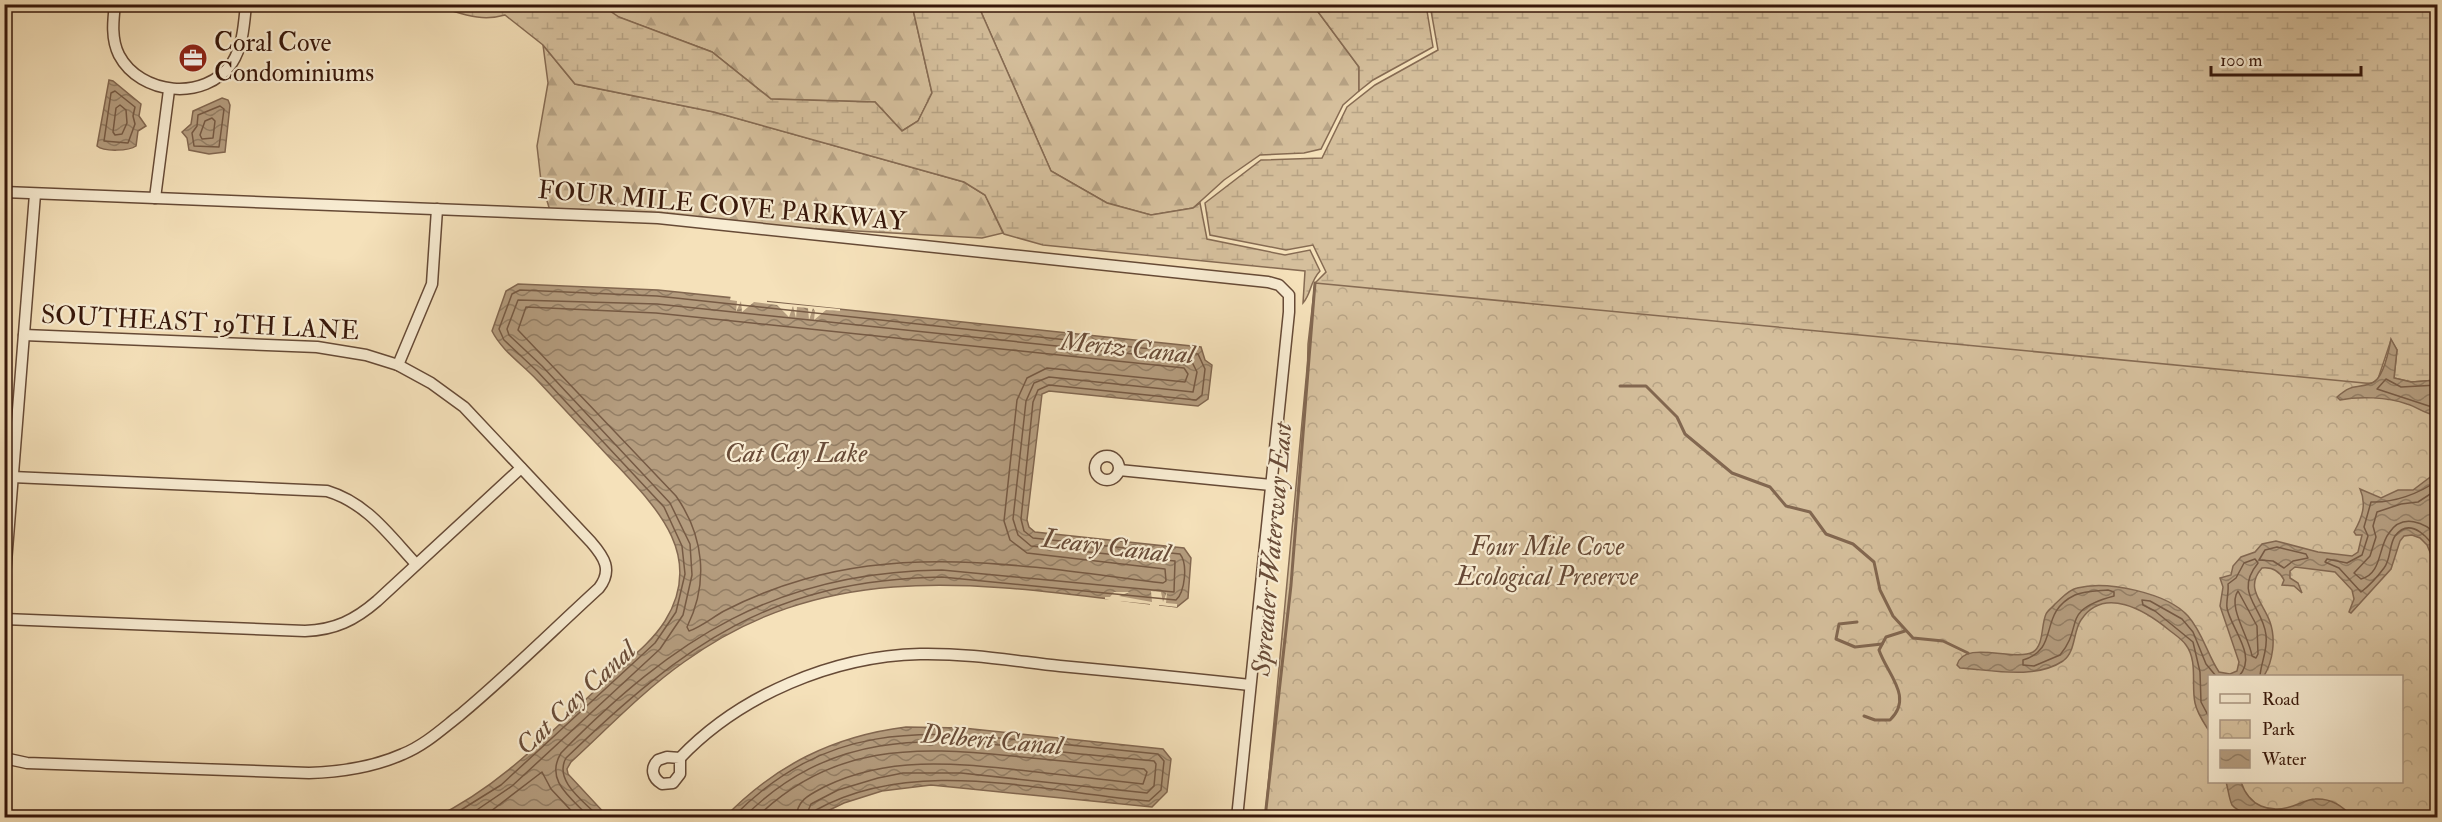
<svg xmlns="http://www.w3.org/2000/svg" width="2442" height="822" viewBox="0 0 2442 822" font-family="'IM FELL Double Pica',serif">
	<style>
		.forest { fill: url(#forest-firs); stroke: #866b53; stroke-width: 1.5 }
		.wetland { fill: url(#wetland-marsh); stroke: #866b53; stroke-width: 1.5 }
		.park { fill: url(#park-crowns); stroke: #866b53; stroke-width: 1.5; fill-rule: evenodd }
		.water { fill: url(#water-waves); stroke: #826750; stroke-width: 1.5 }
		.pier { fill: #f5e1ba }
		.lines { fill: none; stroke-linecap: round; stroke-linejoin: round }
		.shore { stroke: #765a44; stroke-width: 1.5 }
		.stream { stroke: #826750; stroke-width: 3 }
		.minor-casing { stroke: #664a36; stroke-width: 13 }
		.minor { stroke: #f8ecd2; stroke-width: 10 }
		.labels { text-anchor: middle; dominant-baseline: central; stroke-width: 4.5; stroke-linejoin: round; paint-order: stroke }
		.poi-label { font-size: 26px; fill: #37170a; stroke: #f8ecd2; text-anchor: start }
		.street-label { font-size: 26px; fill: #37170a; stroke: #f8ecd2 }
		.park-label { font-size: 26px; font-style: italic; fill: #664936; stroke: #f8ecd2 }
		.water-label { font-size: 27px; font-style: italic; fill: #694c38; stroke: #f8ecd2 }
	</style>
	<defs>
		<pattern id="forest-firs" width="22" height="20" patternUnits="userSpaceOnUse" patternTransform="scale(1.5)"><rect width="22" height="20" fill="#d5bf9c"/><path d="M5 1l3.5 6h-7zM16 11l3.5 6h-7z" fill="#b7a385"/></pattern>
		<pattern id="wetland-marsh" width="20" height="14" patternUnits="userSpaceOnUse" patternTransform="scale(1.5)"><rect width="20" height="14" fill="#d5bf9c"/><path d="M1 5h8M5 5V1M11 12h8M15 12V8" fill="none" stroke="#b7a385"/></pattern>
		<pattern id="park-crowns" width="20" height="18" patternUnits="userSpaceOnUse" patternTransform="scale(1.5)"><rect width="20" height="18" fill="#d5bf9c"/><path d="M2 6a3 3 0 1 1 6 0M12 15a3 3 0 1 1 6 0" fill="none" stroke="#b7a385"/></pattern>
		<pattern id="water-waves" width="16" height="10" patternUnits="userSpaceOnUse" patternTransform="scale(1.5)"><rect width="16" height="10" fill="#b49c7e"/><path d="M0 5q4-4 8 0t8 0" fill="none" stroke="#937e65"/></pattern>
	</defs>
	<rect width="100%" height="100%" fill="#f5e1ba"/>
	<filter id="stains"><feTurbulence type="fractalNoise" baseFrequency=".00333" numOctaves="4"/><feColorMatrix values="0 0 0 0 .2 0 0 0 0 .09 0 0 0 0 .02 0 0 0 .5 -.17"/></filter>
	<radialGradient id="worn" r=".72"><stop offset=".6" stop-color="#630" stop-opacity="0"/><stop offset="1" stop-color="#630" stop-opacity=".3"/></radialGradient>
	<g class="forest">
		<polygon points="601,5 912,5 932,93 918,121 902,131 875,102 771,99 712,52 618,17"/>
		<polygon points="978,5 1313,5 1359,67 1359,91 1343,105 1321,149 1304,153 1260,155 1224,180 1193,208 1151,215 1107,203 1051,171"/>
		<polygon points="543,45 575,84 714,112 964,182 985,195 1003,233 982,238 551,214 541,181 537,146 548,83"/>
	</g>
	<g class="wetland">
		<path d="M431 5H601L619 17 712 52 771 99 875 102 902 131 918 121 932 93 912 5H978L1051 171 1107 203 1151 215 1193 208 1200 203 1207 239 1285 255 1310 250 1320 271C1309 283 1312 293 1303 303L1305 271 1043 245 1004 234 985 195 964 182 714 112 575 84 543 45 505 15C477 23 458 11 431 5Z"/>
		<polygon points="1313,5 1426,5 1433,47 1373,80 1359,91 1359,67"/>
		<polygon points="1430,5 2437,5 2437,380 2412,382 2394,378 2397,350 2391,340 2378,379 2372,383 2349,386 2207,645 2210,782 2233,806 1307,390 1308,344 1315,283 1326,272 1313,245 1286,250 1210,235 1205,203 1261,160 1322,158 1347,107 1375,85 1438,50"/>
	</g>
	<path class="park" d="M1315 283 2437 390V817L1265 818ZM2210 676H2402V782H2210Z"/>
	<g class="water">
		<path d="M109 80 113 81 141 104 139 116 146 126 138 131 136 146C129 151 104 152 97 146Z"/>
		<polygon points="222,98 228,100 230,105 225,152 209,154 189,150 187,138 182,132 191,124 193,111"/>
		<path d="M518 284 658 290 1201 347 1205 360 1212 365 1208 399 1198 406 1049 391 1042 394 1027 520 1029 527 1035 532 1184 548 1191 558 1188 598 1177 607C1002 588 839 550 684 662 643 691 608 728 571 762L567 769 568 774 608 817 434 818C501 786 551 732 604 682 624 663 650 645 665 621 707 553 652 503 609 457 585 431 561 406 537 380 522 364 502 351 492 331L506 291Z"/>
		<path d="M2391 339 2397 350 2394 378 2411 382 2437 380V415C2425 415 2418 407 2407 404 2387 397 2359 396 2340 400L2337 397C2354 382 2355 390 2372 383 2383 379 2389 350 2391 339Z"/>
		<path d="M2437 472V569L2427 545 2420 538 2412 535 2404 536 2400 541 2391 569 2351 613 2349 612 2354 599 2352 590 2335 572 2295 567 2290 571V578L2298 583 2302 593 2294 586 2282 585 2284 580C2279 570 2272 567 2262 568 2244 588 2263 602 2270 622 2276 639 2273 661 2264 676H2210L2209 731C2204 723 2197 713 2195 703 2191 685 2198 661 2186 645 2182 639 2174 634 2169 630 2146 611 2104 585 2081 620 2073 631 2076 652 2063 661 2034 680 1992 670 1960 668L1957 665C1964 639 2014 662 2033 652 2044 645 2041 625 2046 614 2048 610 2053 607 2055 604 2062 598 2068 590 2077 588 2107 580 2167 593 2188 616 2203 633 2207 654 2219 672L2230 674 2237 671 2239 662 2220 606 2223 587 2220 578 2231 575 2233 566 2241 557 2255 552 2262 544 2276 541 2318 552 2352 556 2358 552 2362 535H2356L2354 532C2362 518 2367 504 2360 489L2381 498 2398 490H2413Z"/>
		<path d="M906 727 963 728 1163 749 1171 759 1167 792 1152 807 931 785 882 791 844 803 815 817 724 818C775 765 834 736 906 727Z"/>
		<path d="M2226 782H2241C2249 806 2269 814 2293 806 2300 804 2308 799 2315 799 2331 798 2343 806 2352 817H2335L2324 811C2302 815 2246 822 2232 805 2229 799 2228 788 2226 782Z"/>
	</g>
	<g class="pier">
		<polygon points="731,295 767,299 767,302 840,309 840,311 826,310 814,320 815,311 813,308 809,320 808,308 797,307 796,318 793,306 789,317 777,305 754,302 742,312 741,301 736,312 737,301 730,300"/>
		<polygon points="1151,591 1161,592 1163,602 1167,592 1166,603 1177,604 1177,607 1159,605 1159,608 1150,607 1150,604 1119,601 1118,604 1109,603 1109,600 1105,599 1105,597 1110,597 1114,592 1130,592 1119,596 1152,602"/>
	</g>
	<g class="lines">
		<g class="shore">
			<polygon points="115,91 135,107 133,116 135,124 128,143 104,141 111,93"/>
			<polygon points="120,105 126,110 127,123 122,134 115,135 113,132 116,108"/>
			<polygon points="220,106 224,109 219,147 194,146 192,133 197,126 198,115"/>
			<polygon points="212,118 215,121 213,138 202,139 200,135 205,121"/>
			<path d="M526 307 656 313 1184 368 1188 374 1185 382 1047 368 1027 378 1017 400 1004 521 1010 540 1027 553 1165 569 1166 581 1163 583C1045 569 921 545 805 579 777 587 749 598 724 611 713 617 701 627 689 631L687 627C709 583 704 536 676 496L518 330Z"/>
			<polyline points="2438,385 2401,387 2386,379 2377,389 2438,409"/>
			<path d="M2438 480C2419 494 2393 503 2371 502L2364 527 2368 536 2362 555 2347 563 2327 559 2325 562 2339 568 2361 592C2369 586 2378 576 2384 568 2391 559 2389 545 2395 536 2411 515 2431 540 2438 554"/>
			<path d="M2438 489 2418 502 2401 504 2377 512 2373 526 2376 537 2370 556 2354 573 2361 579C2382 574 2378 547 2389 533 2402 513 2425 522 2438 536"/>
			<polygon points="2277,547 2306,554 2308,558 2293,561 2284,568 2273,561 2259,560 2265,550"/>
			<path d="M2108 590 2114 592V596C2059 611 2085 625 2060 655L2034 666 2023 665V660C2061 649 2037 613 2075 595 2085 591 2098 591 2108 590Z"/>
			<path d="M2238 591 2257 626 2258 654 2256 658 2252 656C2249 637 2227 606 2238 591Z"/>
			<path d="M2239 676C2258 656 2231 629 2227 608 2226 601 2229 592 2228 584L2236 578 2244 563 2255 559 2258 563C2233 594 2263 606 2266 635 2268 650 2261 662 2260 676"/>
			<polyline points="2210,719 2201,702 2200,672 2193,642 2155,611 2143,605 2142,600 2150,601 2182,619 2193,632 2206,664 2216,676"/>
			<path d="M448 818 501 785 655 643 676 612 685 574 682 546 664 507 537 371 504 340 499 329 512 294 520 290 657 296 1198 354 1205 369 1202 395 1196 400 1049 385 1038 390 1033 402 1021 519 1024 531 1033 538 1180 554C1188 564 1185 592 1176 600L942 577C772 580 684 644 566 758 553 781 585 802 600 818"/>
			<path d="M465 818 512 786 660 649 683 615 692 575 690 544 670 503 542 366 509 335 507 329 518 300 657 304 1191 360 1197 372 1193 392 1049 377 1034 383 1026 401 1013 519 1018 535 1031 546 1175 561 1174 592 942 570C776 572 674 638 561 753 544 781 572 798 590 818"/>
			<polyline points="482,818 542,772 551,789 578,818"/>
			<path d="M732 818C826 722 918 729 1041 742 1080 746 1119 750 1158 754L1164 761 1161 790 1149 801C1042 792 915 755 816 810L813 818"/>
			<path d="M743 818C830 731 923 736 1036 749 1075 754 1114 757 1154 761L1156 764 1154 786 1147 793 961 773H903L878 778 838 790 811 804 805 818"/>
			<path d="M756 818C831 744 915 746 1012 756 1056 760 1100 765 1144 769L1147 772 1143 784C1102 779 1060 775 1019 770 953 763 888 756 826 786 811 794 797 799 796 818"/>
			<polyline points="2250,818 2253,810 2274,817 2299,811 2301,818"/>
		</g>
		<g class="stream">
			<polyline points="1620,386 1646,386 1677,417 1685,434 1732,473 1770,487 1786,506 1810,512 1826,534 1853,544 1874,562 1880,590 1893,616 1913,638 1943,641 1968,653"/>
			<polyline points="1857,622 1839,624 1836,639 1855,647 1882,644"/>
			<path d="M1864 716 1875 720H1890C1914 697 1887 674 1879 650L1886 637 1905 631"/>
			<polyline points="1265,818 1291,585 1315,283"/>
		</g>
		<g class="minor-casing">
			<g id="minor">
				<path d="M115 4C113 21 111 39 119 55 140 95 205 102 232 63 243 46 244 24 246 4"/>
				<polyline points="4,192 658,218 1268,282 1279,285 1289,295 1289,312 1237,818"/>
				<polyline points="155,198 169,90"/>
				<polyline points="398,365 432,284 437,209"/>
				<circle cx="1107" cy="468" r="12"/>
				<polyline points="1119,470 1271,485"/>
				<path d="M12 477 327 491C367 503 389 535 416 564"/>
				<polyline points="4,588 35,194"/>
				<path d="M4 619 305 631C335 630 355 620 377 601L521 468"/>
				<path d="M667 757 680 758V774L673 783 662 784C652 778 650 768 658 760Z"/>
				<path d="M4 758 27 763 309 773C341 772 374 767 403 754 425 745 442 729 460 715 508 675 553 630 599 588 613 570 604 557 591 542L464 407 431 383 398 365 366 355 317 347 24 335"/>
				<path d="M680 758C740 695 833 656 920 654 967 653 1014 661 1060 666 1124 672 1187 678 1250 685"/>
			</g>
		</g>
		<use href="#minor" class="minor"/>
	</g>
	<defs>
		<g id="office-disc" transform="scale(1.5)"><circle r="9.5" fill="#8f2418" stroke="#f8ecd2"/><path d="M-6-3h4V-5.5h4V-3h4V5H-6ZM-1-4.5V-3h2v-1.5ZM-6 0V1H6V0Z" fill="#fff"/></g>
	</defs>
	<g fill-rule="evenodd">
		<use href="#office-disc" x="193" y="58"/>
	</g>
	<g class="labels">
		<g class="poi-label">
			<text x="214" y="43">Coral Cove<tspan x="214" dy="30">Condominiums</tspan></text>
		</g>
		<g class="street-label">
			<text transform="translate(722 206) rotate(5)">FOUR MILE COVE PARKWAY</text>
			<text transform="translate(200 323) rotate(3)">SOUTHEAST 19TH LANE</text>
		</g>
		<g class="park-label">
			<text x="1547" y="547">Four Mile Cove<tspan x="1547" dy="30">Ecological Preserve</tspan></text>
		</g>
		<g class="water-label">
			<text transform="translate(1127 348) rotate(6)">Mertz Canal</text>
			<text x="796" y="453">Cat Cay Lake</text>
			<text transform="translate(1106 546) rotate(7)">Leary Canal</text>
			<text transform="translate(1272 549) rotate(-85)">Spreader Waterway East</text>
			<text transform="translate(576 698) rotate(-43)">Cat Cay Canal</text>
			<text transform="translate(992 740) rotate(5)">Delbert Canal</text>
		</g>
	</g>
	<rect width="2442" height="822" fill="none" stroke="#f5e1ba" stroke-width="24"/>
	<rect x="6" y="6" width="2430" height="810" fill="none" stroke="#37170a" stroke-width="3"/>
	<rect x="12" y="12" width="2418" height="798" fill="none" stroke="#37170a" stroke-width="1.5"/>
	<rect x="2208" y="675" width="195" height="108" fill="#f8ecd2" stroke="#ab9782" stroke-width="1.5"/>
	<rect x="2220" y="694" width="30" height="9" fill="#f8ecd2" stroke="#ab9782" stroke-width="1.5"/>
	<text x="2262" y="705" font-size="18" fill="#37170a">Road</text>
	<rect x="2220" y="720" width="30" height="18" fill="url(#park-crowns)" stroke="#ab9782" stroke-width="1.5"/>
	<text x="2262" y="735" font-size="18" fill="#37170a">Park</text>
	<rect x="2220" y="750" width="30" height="18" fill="url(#water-waves)" stroke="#ab9782" stroke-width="1.5"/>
	<text x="2262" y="765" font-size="18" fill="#37170a">Water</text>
	<path d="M2211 66v9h150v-9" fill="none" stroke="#37170a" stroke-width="3"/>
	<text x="2220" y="66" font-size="18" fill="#37170a" stroke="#f8ecd2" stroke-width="4.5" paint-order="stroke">100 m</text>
	<rect width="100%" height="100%" filter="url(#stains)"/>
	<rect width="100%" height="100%" fill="url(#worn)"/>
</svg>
